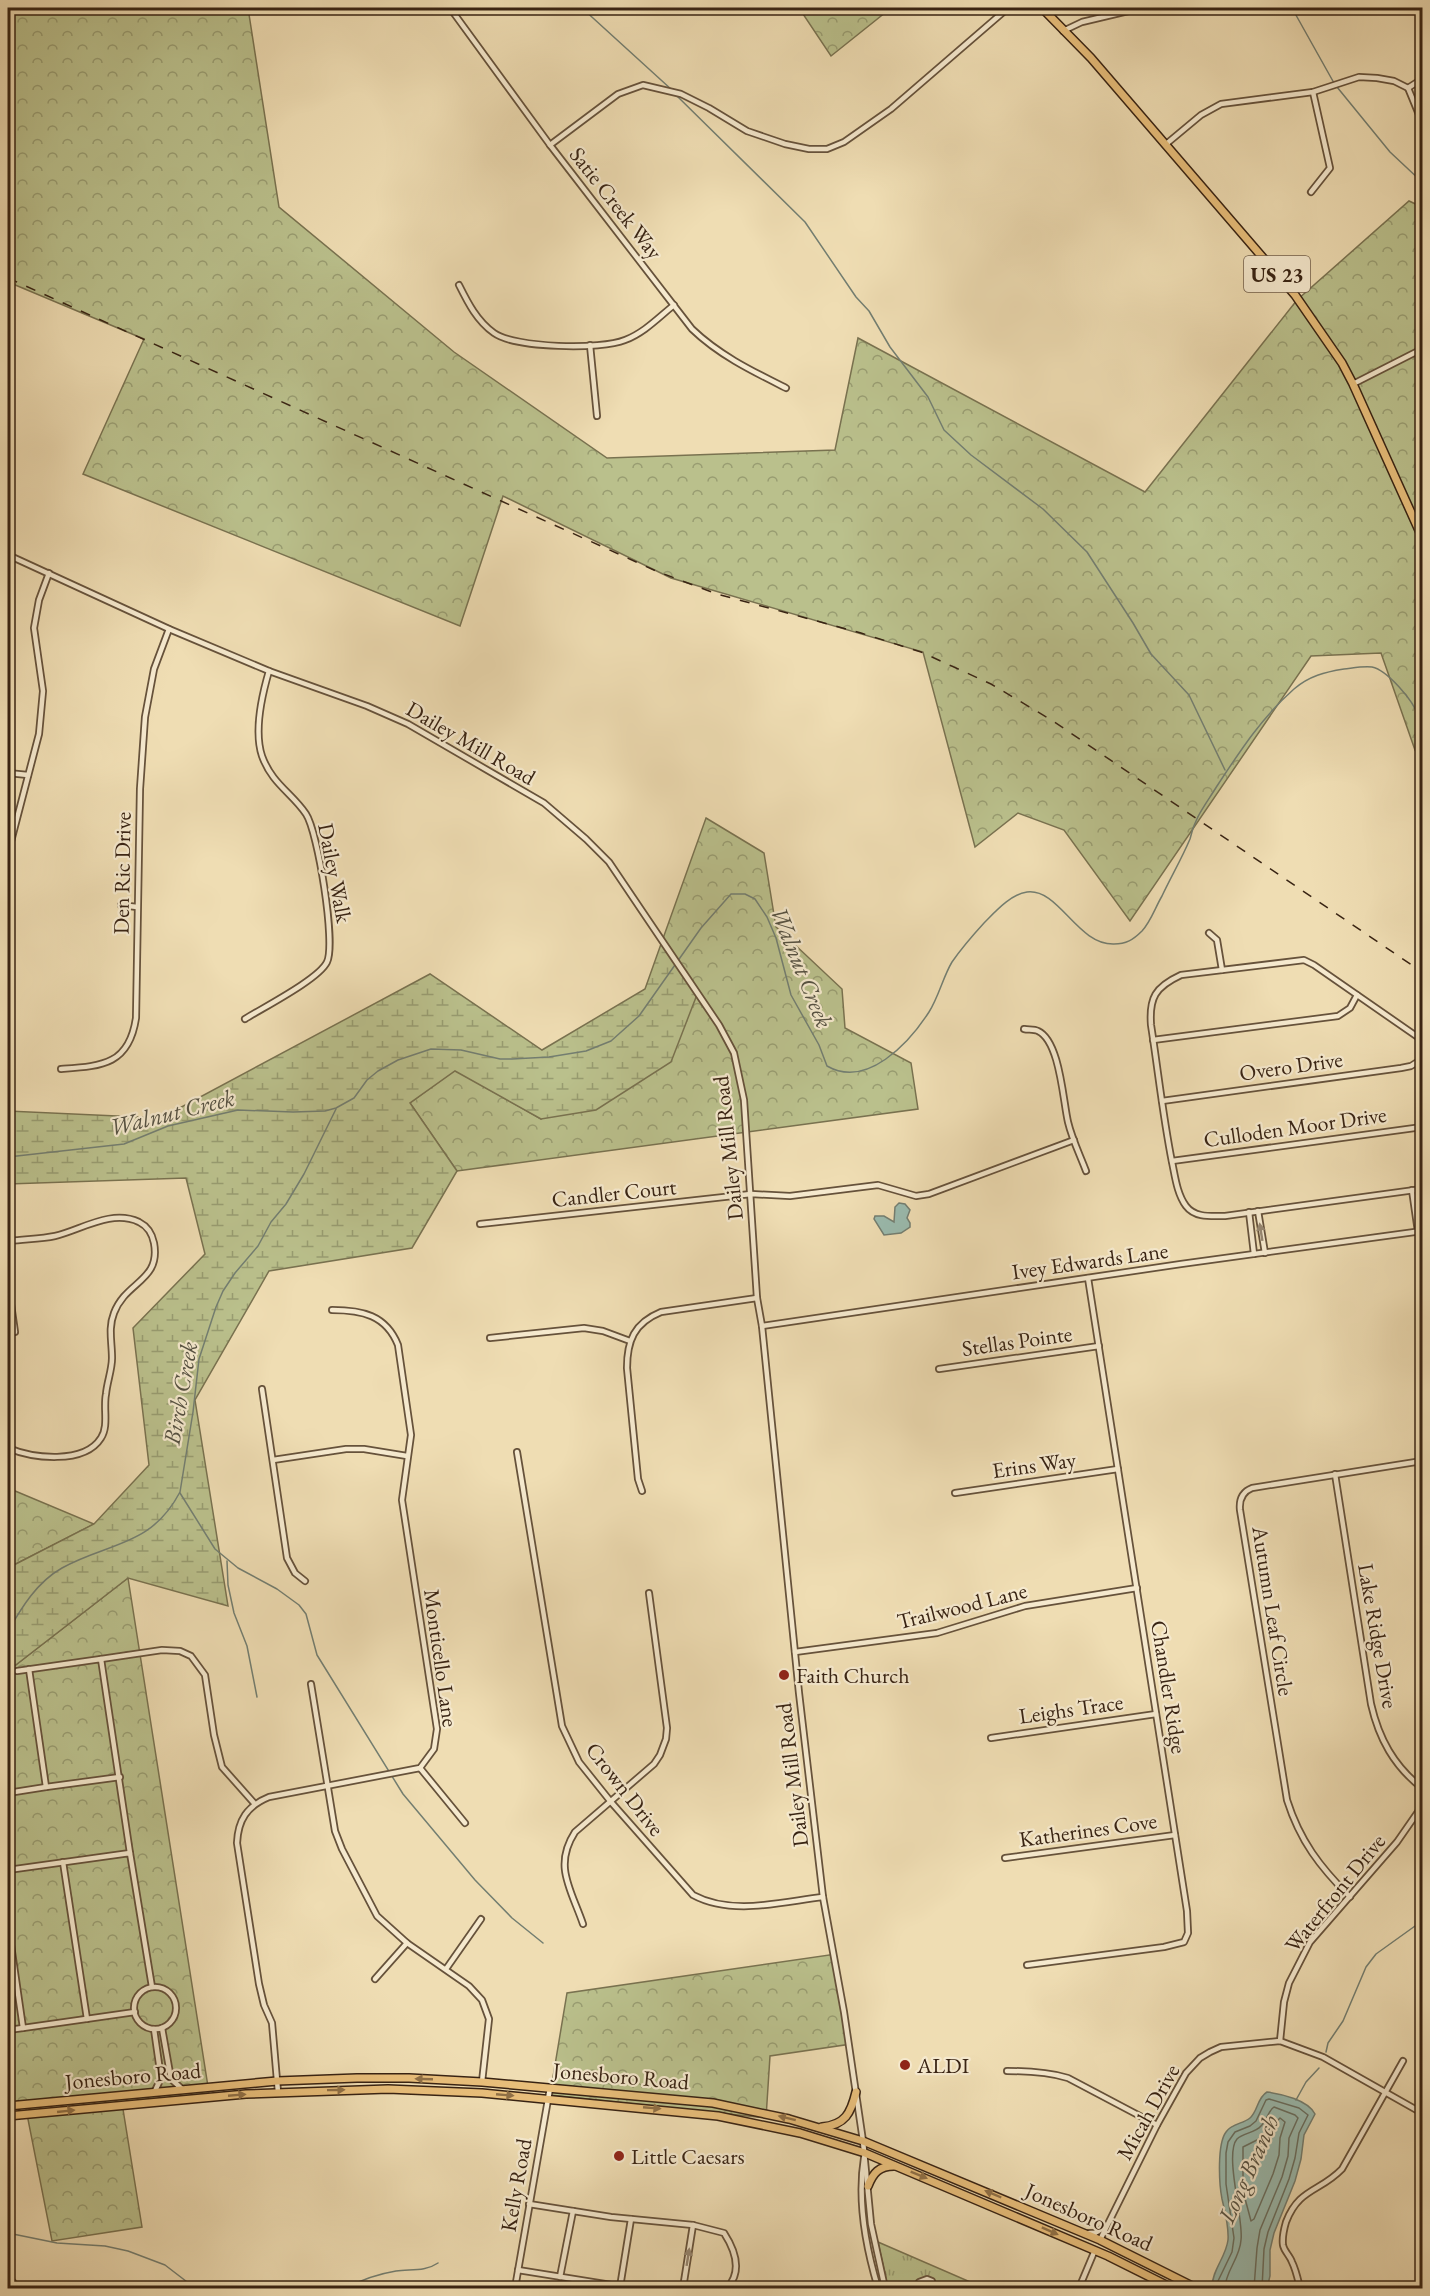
<svg xmlns="http://www.w3.org/2000/svg" width="1430" height="2296" viewBox="0 0 1430 2296" font-family="'EB Garamond',serif">
	<style>
		.forest { fill: url(#forest-crowns); stroke: #797250; stroke-width: 1.5 }
		.wetland { fill: url(#wetland-marsh); stroke: #797250; stroke-width: 1.5 }
		.park { fill: url(#park-tufts); stroke: #797250; stroke-width: 1.5 }
		.water { fill: #9abbaf; stroke: #737e71; stroke-width: 1.5 }
		.lines { fill: none; stroke-linecap: round; stroke-linejoin: round }
		.shore { stroke: #696f61; stroke-width: 1.5 }
		.stream { stroke: #737e71; stroke-width: 1.5 }
		.street-casing { stroke: #66523b; stroke-width: 8 }
		.primary-casing { stroke: #382313; stroke-width: 10 }
		.street { stroke: #f5e9ce; stroke-width: 4.5 }
		.primary { stroke: #e8be7a; stroke-width: 7 }
		.rail { stroke: #382313; stroke-width: 1.5; stroke-dasharray: 10 10; stroke-linecap: butt }
		.oneway { fill: #968670 }
		.oneway2 { fill: #907046 }
		.poi-dot { fill: #8f2418; stroke: #f5e9ce; stroke-width: 2 }
		.labels { text-anchor: middle; dominant-baseline: central; stroke-width: 4.5; stroke-linejoin: round; paint-order: stroke }
		.shield { fill: #f5e9ce; stroke: #715e4b; stroke-width: 1.5 }
		.shield-label { font-size: 21px; font-weight: bold; fill: #382313 }
		.street-label { font-size: 22px; fill: #382313; stroke: #f5e9ce }
		.poi-label { font-size: 22px; fill: #382313; stroke: #f5e9ce; text-anchor: start }
		.water-label { font-size: 24px; font-style: italic; fill: #555142; stroke: #f5e9ce }
	</style>
	<defs>
		<pattern id="forest-crowns" width="20" height="18" patternUnits="userSpaceOnUse" patternTransform="scale(1.5)"><rect width="20" height="18" fill="#bac08c"/><path d="M2 6a3 3 0 1 1 6 0M12 15a3 3 0 1 1 6 0" fill="none" stroke="#989c71"/></pattern>
		<pattern id="wetland-marsh" width="20" height="14" patternUnits="userSpaceOnUse" patternTransform="scale(1.5)"><rect width="20" height="14" fill="#bac08c"/><path d="M1 5h8M5 5V1M11 12h8M15 12V8" fill="none" stroke="#989c71"/></pattern>
		<pattern id="park-tufts" width="24" height="20" patternUnits="userSpaceOnUse" patternTransform="scale(1.5)"><rect width="24" height="20" fill="#bac08c"/><path d="M3 7l-1-3M5 7V3M7 7l1-3M15 17l-1-3M17 17v-4M19 17l1-3" fill="none" stroke="#989c71"/></pattern>
	</defs>
	<rect width="100%" height="100%" fill="#efddb3"/>
	<filter id="stains"><feTurbulence type="fractalNoise" baseFrequency=".00333" numOctaves="4"/><feColorMatrix values="0 0 0 0 .2 0 0 0 0 .09 0 0 0 0 .02 0 0 0 .5 -.17"/></filter>
	<radialGradient id="worn" r=".72"><stop offset=".6" stop-color="#630" stop-opacity="0"/><stop offset="1" stop-color="#630" stop-opacity=".3"/></radialGradient>
	<g class="forest">
		<polygon points="8,8 248,8 279,207 454,352 607,458 835,450 858,338 1145,492 1297,300 1409,201 1422,207 1422,509 1410,511 1422,539 1422,745 1415,750 1381,653 1311,656 1130,921 1064,830 1018,813 975,847 923,652 671,578 503,496 460,626 83,474 144,339 8,282"/>
		<polygon points="799,8 891,8 831,56"/>
		<polygon points="706,818 764,853 776,927 842,989 845,1028 911,1063 918,1109 457,1171 410,1103 455,1070 541,1119 698,992 661,944"/>
		<polygon points="8,1488 94,1524 8,1568"/>
		<polygon points="128,1578 209,2093 122,2103 142,2227 52,2241 25,2104 8,2107 8,1671"/>
		<polygon points="836,1954 851,2044 770,2056 766,2118 550,2095 567,1993"/>
	</g>
	<polygon class="wetland" points="661,944 698,992 671,1062 596,1110 541,1119 455,1071 410,1103 457,1171 412,1248 269,1271 195,1400 228,1606 128,1578 8,1671 8,1568 94,1524 149,1465 133,1328 205,1254 186,1178 8,1184 8,1111 161,1118 430,974 542,1050 645,989"/>
	<polygon class="park" points="878,2242 984,2288 888,2288"/>
	<g class="water">
		<polygon points="899,1203 905,1204 910,1210 907,1218 910,1223 910,1227 901,1233 884,1235 874,1219 875,1216 884,1216 894,1222 895,1207"/>
		<path d="M1267 2092C1282 2094 1308 2100 1315 2114L1304 2135 1301 2159 1295 2181 1274 2233 1270 2250V2276L1267 2288H1223L1219 2286 1214 2288 1212 2287C1212 2270 1226 2257 1228 2240 1229 2226 1225 2212 1222 2199 1219 2184 1217 2144 1226 2132 1232 2123 1243 2124 1250 2118 1258 2111 1257 2098 1267 2092Z"/>
	</g>
	<g class="lines">
		<g class="shore">
			<polygon points="1280,2118 1285,2122 1280,2138 1279,2155 1273,2174 1254,2219 1251,2221 1243,2191 1243,2147 1261,2138"/>
			<polyline points="1218,2288 1218,2281 1232,2252 1234,2238 1226,2184 1226,2153 1228,2142 1235,2132 1250,2126 1256,2121 1266,2100 1269,2099 1299,2108 1308,2115 1299,2133 1295,2158 1289,2179 1268,2232 1264,2249 1262,2288"/>
			<path d="M1225 2288C1225 2272 1240 2258 1241 2240 1244 2220 1224 2154 1237 2139 1243 2133 1255 2133 1261 2126 1267 2120 1268 2111 1274 2107L1295 2115 1298 2118 1289 2138 1288 2156 1282 2177 1260 2230 1257 2248 1254 2288"/>
		</g>
		<g class="stream">
			<polyline points="582,8 672,90"/>
			<polyline points="1292,8 1334,83"/>
			<polyline points="1337,87 1390,152 1422,182"/>
			<polyline points="677,96 805,222 856,297 869,311 890,347 928,397 944,430 971,455 1043,509 1087,552 1133,623 1151,654 1189,695 1225,770"/>
			<path d="M8 1157 124 1144 168 1126 238 1110 293 1112 325 1111 336 1108 354 1098 367 1080 378 1071 398 1060 431 1049 461 1050 500 1059H512L549 1057 586 1051 611 1041 639 1016 701 928 731 894H745L755 899 767 917 776 938 791 995 819 1045 827 1066C867 1089 909 1043 929 1012 939 996 943 977 952 962 961 949 973 935 984 923 995 912 1011 894 1027 892 1059 888 1077 945 1114 944 1126 944 1133 940 1142 931 1151 921 1155 908 1162 896 1171 877 1182 858 1190 839 1194 818 1206 804 1217 786 1240 751 1262 717 1294 689 1309 676 1325 672 1344 669 1353 668 1363 666 1372 667 1387 670 1414 701 1418 716 1421 727 1421 740 1422 752"/>
			<polyline points="180,1493 215,1549 238,1568 277,1589 299,1605 306,1614 317,1655 403,1794 475,1880 512,1918 543,1943"/>
			<polyline points="227,1561 228,1585 234,1613 247,1646 257,1697"/>
			<path d="M8 1631C22 1607 37 1582 62 1568 109 1542 151 1547 180 1492L193 1412 199 1359 216 1307 223 1291 235 1273 258 1246 271 1222 286 1204 304 1174 336 1109"/>
			<polyline points="1326,2052 1328,2043 1343,2021 1366,1967 1376,1954 1422,1921"/>
			<polyline points="1296,2100 1306,2082 1319,2068"/>
			<polyline points="8,2233 57,2243 105,2246 128,2251 165,2265 195,2288"/>
			<path d="M346 2288C361 2280 378 2274 396 2271 411 2269 425 2272 438 2263"/>
		</g>
		<g class="street-casing">
			<g id="street">
				<path d="M450 8 550 145 692 329C719 355 752 371 786 388"/>
				<polyline points="1063,31 1082,22 1141,8"/>
				<polyline points="1408,88 1422,79"/>
				<polyline points="550,145 618,94 643,85 681,94 709,108 747,131 785,144 809,149 827,149 844,142 891,109 1008,8"/>
				<polyline points="1165,145 1201,115 1221,104 1313,92 1359,77 1377,78 1394,81 1408,88 1422,122"/>
				<polyline points="1311,192 1330,168 1313,92"/>
				<path d="M459 285C468 303 477 321 494 333 515 348 601 350 625 340 644 333 659 317 674 305"/>
				<polyline points="590,345 597,416"/>
				<polyline points="1353,384 1422,349"/>
				<polyline points="8,555 169,629 269,671 367,706 408,724 544,803 586,839 609,862 719,1025 734,1053 744,1100 757,1298 762,1326 799,1693 823,1897 844,2012 863,2141 871,2224 885,2288"/>
				<polyline points="8,773 28,775"/>
				<polyline points="8,853 39,734 43,691 34,628 39,600 49,573"/>
				<polyline points="121,905 137,907"/>
				<polyline points="1209,933 1217,940 1222,970"/>
				<path d="M245 1019C264 1007 319 979 327 962 336 944 318 832 306 814 292 793 272 784 262 756 254 732 262 695 269 671"/>
				<path d="M1024 1029C1028 1030 1034 1029 1038 1031 1060 1041 1063 1101 1068 1122 1072 1139 1080 1155 1086 1171"/>
				<polyline points="1153,1040 1338,1016 1350,1008 1357,995"/>
				<path d="M1422 1040 1314 965 1304 960 1181 975C1155 987 1149 998 1151 1025 1158 1070 1163 1117 1172 1162 1175 1176 1177 1194 1186 1206 1195 1218 1211 1216 1225 1216L1422 1189"/>
				<path d="M61 1069C102 1066 129 1065 136 1018L140 789 145 717 154 669 169 629"/>
				<polyline points="1162,1101 1401,1068 1411,1066 1422,1059"/>
				<polyline points="1172,1161 1422,1127"/>
				<polyline points="1421,1189 1422,1199"/>
				<polyline points="1412,1190 1418,1232"/>
				<polyline points="1258,1211 1265,1253"/>
				<polyline points="1249,1212 1254,1254"/>
				<polyline points="480,1224 751,1194 790,1196 878,1185 916,1196 929,1194 1074,1140"/>
				<path d="M8 1252 10 1241C25 1239 41 1239 55 1236 81 1230 111 1209 139 1222 147 1226 152 1233 154 1243 161 1281 126 1281 114 1313 108 1328 112 1342 112 1358 112 1370 107 1382 106 1394 103 1408 109 1426 101 1438 84 1465 32 1458 8 1448"/>
				<polyline points="8,1283 15,1332"/>
				<polyline points="762,1326 1181,1264 1422,1231"/>
				<polyline points="490,1338 584,1328 603,1331 630,1341"/>
				<polyline points="939,1369 1099,1346"/>
				<polyline points="262,1389 287,1558 295,1573 305,1581"/>
				<path d="M517 1452 562 1726 579 1762 611 1802 693 1895C732 1916 781 1902 823 1897"/>
				<polyline points="273,1460 346,1449 364,1449 407,1456"/>
				<path d="M1335 1474 1371 1704C1379 1739 1394 1766 1422 1788"/>
				<path d="M642 1491 638 1479 627 1368C627 1341 634 1323 661 1312L757 1298"/>
				<polyline points="955,1493 1118,1469"/>
				<polyline points="795,1652 937,1633 1025,1606 1137,1588"/>
				<polyline points="101,1659 162,1650 180,1651 191,1656 205,1675 214,1735 222,1767 254,1803"/>
				<polyline points="29,1669 46,1787 120,1777"/>
				<polyline points="17,1671 101,1659 130,1853"/>
				<polyline points="311,1684 335,1831 342,1849 377,1916 407,1943 469,1986 482,2000 489,2019 482,2082"/>
				<polyline points="991,1738 1156,1714"/>
				<polyline points="420,1768 465,1823"/>
				<polyline points="8,1793 46,1787"/>
				<polyline points="1005,1858 1175,1835"/>
				<polyline points="63,1862 87,2019"/>
				<polyline points="8,1870 130,1853 152,1987"/>
				<path d="M1350 1897C1320 1867 1300 1841 1287 1800L1240 1510C1239 1500 1242 1492 1252 1488L1422 1461"/>
				<polyline points="8,1924 23,2028 135,2012"/>
				<path d="M583 1924C571 1889 553 1866 575 1832L654 1764 660 1755 666 1739 667 1728 649 1593"/>
				<polyline points="1027,1965 1164,1947 1184,1942 1188,1933 1187,1911 1088,1278"/>
				<polyline points="446,1969 481,1919"/>
				<polyline points="375,1979 407,1943"/>
				<circle cx="155" cy="2008" r="21"/>
				<polyline points="162,2028 171,2079 182,2089"/>
				<polyline points="154,2029 161,2078 155,2091"/>
				<polyline points="8,2030 23,2028"/>
				<polyline points="1280,2041 1284,2002 1289,1983 1310,1942 1397,1842 1422,1806"/>
				<path d="M1007 2071C1029 2071 1048 2072 1068 2078L1157 2125"/>
				<path d="M278 2092 272 2023 264 2005 259 1984 237 1843C238 1820 247 1806 269 1797L420 1768 434 1749 437 1729 402 1500 411 1435 398 1345C386 1315 362 1310 332 1310"/>
				<path d="M864 2158C857 2201 866 2248 878 2288"/>
				<path d="M529 2204 611 2217 693 2225 724 2233C735 2250 743 2271 727 2288"/>
				<polyline points="1089,2233 1095,2233 1106,2226"/>
				<polyline points="1100,2240 1157,2125 1186,2073 1200,2058 1210,2052 1221,2047 1280,2041 1323,2057 1422,2113"/>
				<polyline points="518,2270 630,2288"/>
				<polyline points="560,2277 573,2211"/>
				<polyline points="8,2279 13,2282 15,2288"/>
				<polyline points="934,2286 946,2288"/>
				<polyline points="620,2287 631,2219"/>
				<polyline points="515,2288 550,2088"/>
				<polyline points="683,2288 693,2225"/>
				<polyline points="918,2288 919,2282 927,2279 932,2281 934,2288"/>
				<polyline points="1079,2288 1095,2250"/>
				<path d="M1300 2288C1298 2280 1296 2270 1292 2262 1290 2256 1284 2251 1283 2245 1282 2238 1284 2229 1286 2222 1299 2188 1320 2192 1342 2169L1403 2061"/>
			</g>
		</g>
		<g class="primary-casing">
			<g id="primary">
				<polyline points="1042,8 1091,58 1295,295 1342,363 1353,384 1422,537"/>
				<polyline points="8,2106 277,2081 357,2078 409,2078 482,2082 713,2103 789,2119 863,2141 1100,2240 1196,2288"/>
				<polyline points="8,2116 246,2094 388,2089 482,2093 718,2116 800,2133 865,2153 1108,2256 1172,2288"/>
				<path d="M822 2127C845 2125 851 2113 856 2092"/>
				<path d="M868 2186C873 2173 879 2166 894 2166"/>
			</g>
		</g>
		<use href="#street" class="street"/>
		<use href="#primary" class="primary"/>
		<polyline class="rail" points="8,278 656,571 717,594 861,633 921,652 991,684 1053,721 1422,972"/>
	</g>
	<defs><path id="oneway-solid" d="M-6-.8H1V-3.2L6.5 0L1 3.2V.8H-6Z" transform="scale(1.5)"/></defs>
	<g class="oneway">
		<use href="#oneway-solid" transform="translate(1261 1232) rotate(-99)"/>
		<use href="#oneway-solid" transform="translate(688 2257) rotate(-81)"/>
	</g>
	<g class="oneway2">
		<use href="#oneway-solid" transform="translate(424 2079) rotate(-178)"/>
		<use href="#oneway-solid" transform="translate(336 2090) rotate(-1)"/>
		<use href="#oneway-solid" transform="translate(237 2095) rotate(-5)"/>
		<use href="#oneway-solid" transform="translate(505 2095) rotate(5)"/>
		<use href="#oneway-solid" transform="translate(652 2108) rotate(5)"/>
		<use href="#oneway-solid" transform="translate(66 2111) rotate(-6)"/>
		<use href="#oneway-solid" transform="translate(787 2118) rotate(-166)"/>
		<use href="#oneway-solid" transform="translate(919 2175) rotate(22)"/>
		<use href="#oneway-solid" transform="translate(993 2194) rotate(-157)"/>
		<use href="#oneway-solid" transform="translate(1050 2231) rotate(24)"/>
	</g>
	<g class="poi-dot">
		<circle cx="784" cy="1675" r="6"/>
		<circle cx="905" cy="2065" r="6"/>
		<circle cx="619" cy="2156" r="6"/>
	</g>
	<g class="labels">
		<rect class="shield" x="1244" y="256" width="66" height="36" rx="4.5"/>
		<g class="shield-label">
			<text x="1277" y="274">US 23</text>
		</g>
		<g class="street-label">
			<text transform="translate(616 203) rotate(52)">Satie Creek Way</text>
			<text transform="translate(471 743) rotate(30)">Dailey Mill Road</text>
			<text transform="translate(122 873) rotate(-89)">Den Ric Drive</text>
			<text transform="translate(335 873) rotate(79)">Dailey Walk</text>
			<text transform="translate(1291 1066) rotate(-8)">Overo Drive</text>
			<text transform="translate(1295 1127) rotate(-8)">Culloden Moor Drive</text>
			<text transform="translate(728 1148) rotate(-96)">Dailey Mill Road</text>
			<text transform="translate(614 1193) rotate(-6)">Candler Court</text>
			<text transform="translate(1090 1261) rotate(-8)">Ivey Edwards Lane</text>
			<text transform="translate(1017 1341) rotate(-8)">Stellas Pointe</text>
			<text transform="translate(1034 1465) rotate(-8)">Erins Way</text>
			<text transform="translate(962 1606) rotate(-14)">Trailwood Lane</text>
			<text transform="translate(1273 1611) rotate(81)">Autumn Leaf Circle</text>
			<text transform="translate(1378 1636) rotate(80)">Lake Ridge Drive</text>
			<text transform="translate(441 1658) rotate(82)">Monticello Lane</text>
			<text transform="translate(1169 1687) rotate(81)">Chandler Ridge</text>
			<text transform="translate(1071 1709) rotate(-8)">Leighs Trace</text>
			<text transform="translate(792 1775) rotate(-97)">Dailey Mill Road</text>
			<text transform="translate(625 1789) rotate(52)">Crown Drive</text>
			<text transform="translate(1088 1830) rotate(-8)">Katherines Cove</text>
			<text transform="translate(1335 1893) rotate(-51)">Waterfront Drive</text>
			<text transform="translate(133 2076) rotate(-5)">Jonesboro Road</text>
			<text transform="translate(621 2076) rotate(5)">Jonesboro Road</text>
			<text transform="translate(1148 2112) rotate(-61)">Micah Drive</text>
			<text transform="translate(516 2185) rotate(-80)">Kelly Road</text>
			<text transform="translate(1089 2217) rotate(24)">Jonesboro Road</text>
		</g>
		<g class="poi-label">
			<text x="796" y="1675">Faith Church</text>
			<text x="917" y="2065">ALDI</text>
			<text x="631" y="2156">Little Caesars</text>
		</g>
		<g class="water-label">
			<text transform="translate(802 967) rotate(68)">Walnut Creek</text>
			<text transform="translate(172 1112) rotate(-14)">Walnut Creek</text>
			<text transform="translate(180 1393) rotate(-80)">Birch Creek</text>
			<text transform="translate(1248 2169) rotate(-66)">Long Branch</text>
		</g>
	</g>
	<rect width="1430" height="2296" fill="none" stroke="#efddb3" stroke-width="30"/>
	<rect x="9" y="9" width="1412" height="2278" fill="none" stroke="#382313" stroke-width="3"/>
	<rect x="15" y="15" width="1400" height="2266" fill="none" stroke="#382313" stroke-width="1.5"/>
	<rect width="100%" height="100%" filter="url(#stains)"/>
	<rect width="100%" height="100%" fill="url(#worn)"/>
</svg>
